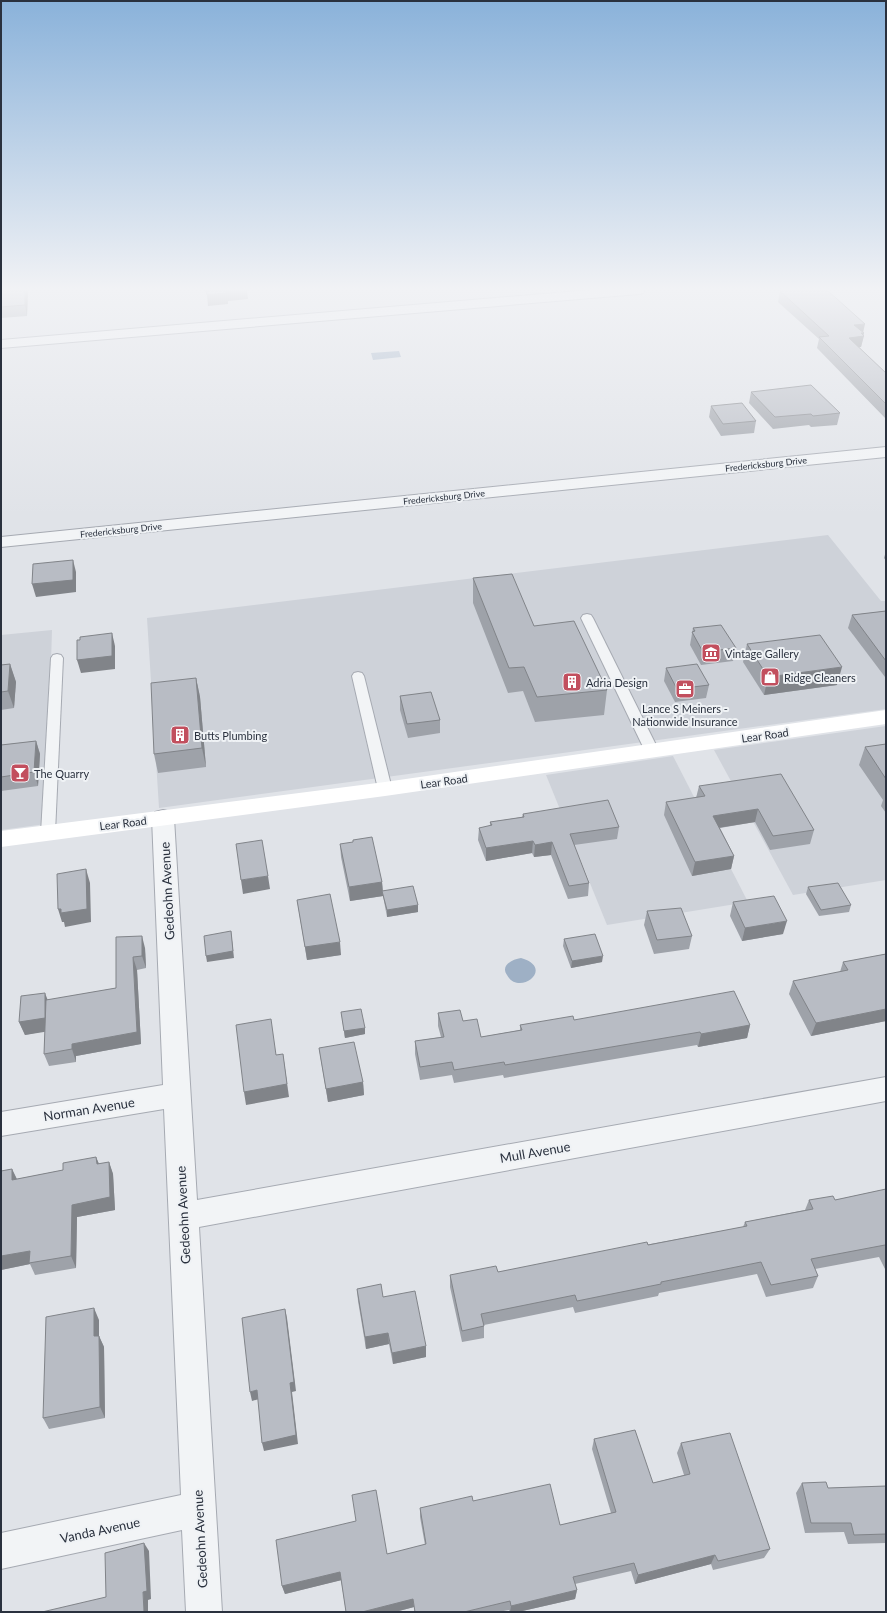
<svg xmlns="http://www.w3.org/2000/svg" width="887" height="1613" viewBox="0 0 887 1613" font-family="Lato,sans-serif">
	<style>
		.built { fill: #ced2d9 }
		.water { fill: #9eb0c5 }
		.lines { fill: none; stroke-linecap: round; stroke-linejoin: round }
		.lane-casing { stroke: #a6aab2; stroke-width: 2 }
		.street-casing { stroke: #a6aab2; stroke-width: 2 }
		.lane { fill: #f2f4f6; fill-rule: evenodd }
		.street { fill: #f2f4f6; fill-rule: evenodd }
		.secondary { fill: #fff; fill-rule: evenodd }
		.wall { fill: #9ea2a9 }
		.shaded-wall { fill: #818489 }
		.building { fill: #b8bcc4; stroke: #818489 }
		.labels { text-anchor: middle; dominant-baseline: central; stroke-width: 4; stroke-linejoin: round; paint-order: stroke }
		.far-street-label { font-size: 9px; fill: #2a313e; stroke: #eff2f5 }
		.poi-label { font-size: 11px; fill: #2a313e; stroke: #eff2f5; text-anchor: start }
		.street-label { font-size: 11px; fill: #2a313e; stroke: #eff2f5 }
		.near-street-label { font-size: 13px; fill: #2a313e; stroke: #eff2f5 }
	</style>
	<rect width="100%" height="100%" fill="#e0e3e8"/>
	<g class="built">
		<polygon points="828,535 881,601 886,601 886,709 159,808 147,618"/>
		<polygon points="52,630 46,824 1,830 1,635"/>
		<polygon points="886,726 886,880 793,895 714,750"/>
		<polygon points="673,756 748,902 607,925 546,775"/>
	</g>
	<g class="water">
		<polygon points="399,351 401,357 373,360 371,353"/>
		<path d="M521 958C556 968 519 997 507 975 500 965 513 959 521 958Z"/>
	</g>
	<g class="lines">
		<g class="lane-casing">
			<g id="lane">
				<polygon points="587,614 591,615 593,618 659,751 657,754 652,755 647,754 645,751 581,618 583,615"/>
				<polygon points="57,654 61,655 63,658 55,833 53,837 48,838 43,837 41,833 51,658 53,655"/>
				<polygon points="358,672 362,673 364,676 392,789 390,792 385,794 380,792 378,789 352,676 354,673"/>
			</g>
		</g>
		<g class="street-casing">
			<g id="street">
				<polygon points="590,290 645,290 643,293 639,294 1,348 1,340"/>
				<polygon points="886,447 886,457 1,547 1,537"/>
				<polygon points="163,810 171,812 174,818 197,1200 886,1077 886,1101 199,1227 222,1612 186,1612 182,1530 1,1569 1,1533 181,1495 164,1109 1,1136 1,1112 163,1085 152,818 155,812"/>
			</g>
		</g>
		<use href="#lane" class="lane"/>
		<use href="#street" class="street"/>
		<polygon class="secondary" points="886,710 886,724 385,796 1,847 1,831 385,782"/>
	</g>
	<g class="wall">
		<polygon points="1,290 28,290 27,316 1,318"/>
		<polygon points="780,291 864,333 861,347 859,347 886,373 886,419 817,348 819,339 778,302"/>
		<polygon points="751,392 840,413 837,425 811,427 809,425 773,429 749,403"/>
		<polygon points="711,406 756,421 754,433 721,436 709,417"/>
		<polygon points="886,551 886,561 884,558"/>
		<polygon points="473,578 534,626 607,690 604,715 535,722 523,691 508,693 473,603"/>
		<polygon points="886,611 886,677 885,677 848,628 852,615"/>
		<polygon points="693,628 736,648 733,661 701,665 690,645"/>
		<polygon points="747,644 837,685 764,695 743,662"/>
		<polygon points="10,664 16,682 14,708 1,710 1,665"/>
		<polygon points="666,668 709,685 706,698 675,702 664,681"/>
		<polygon points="196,678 200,697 206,767 158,773 154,754"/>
		<polygon points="400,696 440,720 440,733 408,738 400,710"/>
		<polygon points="36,741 40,754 38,786 1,791 1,745"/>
		<polygon points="886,744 886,813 881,806 883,800 859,765 865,747"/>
		<polygon points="699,786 814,830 810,844 770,850 755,822 720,828 734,856 731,869 692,876 664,815 666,802 696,798"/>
		<polygon points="523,814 619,827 617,839 574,845 589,883 588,896 568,899 551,855 534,857 532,853 486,861 478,840 479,828 490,826 490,822 522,817"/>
		<polygon points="340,844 382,882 383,891 418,905 418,912 387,917 383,896 350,901 341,857"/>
		<polygon points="808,887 851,905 849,912 819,916 806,894"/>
		<polygon points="297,900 341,955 307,960"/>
		<polygon points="733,902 783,934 742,941 730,916"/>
		<polygon points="647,911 692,936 689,949 654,954 644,925"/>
		<polygon points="116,937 145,948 146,968 137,970 141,1044 76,1056 76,1062 49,1066 44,1054 45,1031 25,1035 19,1022 48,1000 116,988"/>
		<polygon points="564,939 602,962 571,968 563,946"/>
		<polygon points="886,954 886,1021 811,1036 789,994 793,981 840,972 843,962"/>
		<polygon points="341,1012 365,1028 365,1034 345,1038"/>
		<polygon points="438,1013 463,1021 481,1037 520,1030 520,1025 574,1020 750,1025 747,1038 698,1047 697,1045 504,1078 503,1075 454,1083 452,1075 420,1080 415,1054 415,1041 441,1037 438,1026"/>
		<polygon points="319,1048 363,1082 364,1095 328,1102 321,1061"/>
		<polygon points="96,1157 99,1164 109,1162 113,1174 115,1210 77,1217 76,1268 35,1275 30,1264 1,1270 12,1169 17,1179 63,1170"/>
		<polygon points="886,1189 886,1271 879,1257 815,1269 818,1276 813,1288 766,1297 757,1274 659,1293 658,1296 575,1313 573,1307 484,1325 484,1338 462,1342 450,1287 450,1275 498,1272 743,1227 745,1222 805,1210 809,1200 835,1200"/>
		<polygon points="357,1289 383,1297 426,1346 426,1357 393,1364 389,1344 366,1349 358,1301"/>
		<polygon points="99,1320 99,1336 104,1347 105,1418 49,1429 43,1418"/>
		<polygon points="594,1439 653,1483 684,1475 677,1453 681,1443 770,1549 764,1558 713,1570 711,1564 635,1584 631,1571 575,1584 577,1590 575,1599 518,1612 510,1612 509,1610 498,1612 415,1612 414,1607 395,1612 346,1612 341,1580 285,1594 282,1586 356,1521 387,1554 425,1545 420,1517 420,1508 473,1501 560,1525 611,1513 592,1449"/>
		<polygon points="802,1483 828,1488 886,1486 886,1543 848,1544 844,1532 805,1533 796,1493"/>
	</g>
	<g class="shaded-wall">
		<polygon points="25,290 28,290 27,316 25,305"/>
		<polygon points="230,290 247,290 248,299 228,301 228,304 208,306 207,295"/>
		<polygon points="865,324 863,333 864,333 863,336 864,336 861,347 847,349 849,338 854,325"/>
		<polygon points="73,560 76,572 76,592 36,597 32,584"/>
		<polygon points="112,633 115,646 115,669 81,673 77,660"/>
		<polygon points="10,664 16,682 14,708 8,691"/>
		<polygon points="842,667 837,685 764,695 768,677"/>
		<polygon points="196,678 200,697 206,767 202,748"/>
		<polygon points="36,741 40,754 38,786 34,772"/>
		<polygon points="758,809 755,822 711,829 713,816"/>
		<polygon points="533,841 532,853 486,861 486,848"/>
		<polygon points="552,842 551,855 534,857 535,845"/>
		<polygon points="734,856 731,869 692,876 695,862"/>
		<polygon points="86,869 90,883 91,922 65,927 64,922 62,922 58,909"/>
		<polygon points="268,876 270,889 243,894 241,880"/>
		<polygon points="382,882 383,896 350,901 349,887"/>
		<polygon points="418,905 418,912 387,917 387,910"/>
		<polygon points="787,921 783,934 742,941 745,928"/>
		<polygon points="231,931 234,958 207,962 206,956"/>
		<polygon points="142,936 145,948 146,968 142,956"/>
		<polygon points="340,942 341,955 307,960 305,947"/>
		<polygon points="603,956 602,962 571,968 572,961"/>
		<polygon points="133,957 137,970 141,1044 76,1056 76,1062 72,1049 72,1044 137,1032"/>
		<polygon points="45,993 50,1006 50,1031 25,1035 19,1022"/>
		<polygon points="886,1009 886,1021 811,1036 816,1023"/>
		<polygon points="750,1025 747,1038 698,1047 701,1034"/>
		<polygon points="365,1028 365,1034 345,1038 344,1031"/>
		<polygon points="283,1054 289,1097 246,1105 244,1092"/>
		<polygon points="363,1082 364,1095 328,1102 326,1089"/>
		<polygon points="96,1157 101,1169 97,1164"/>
		<polygon points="109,1162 113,1174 115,1210 77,1217 76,1268 71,1256 72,1205"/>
		<polygon points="12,1169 18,1182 12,1180"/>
		<polygon points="30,1251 30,1264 1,1270 1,1256"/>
		<polygon points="94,1308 99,1320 99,1336 104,1347 105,1418 100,1407 94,1336"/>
		<polygon points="285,1309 287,1318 296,1391 292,1392 298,1444 264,1451 262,1443 290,1383"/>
		<polygon points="388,1333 389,1344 366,1349 365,1337"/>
		<polygon points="426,1346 426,1357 393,1364 392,1353"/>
		<polygon points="257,1390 259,1399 252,1401 250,1392"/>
		<polygon points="144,1543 149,1551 151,1599 148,1600 148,1612 144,1612 143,1592"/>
		<polygon points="715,1555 711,1564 635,1584 638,1575"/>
		<polygon points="340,1572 342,1580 285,1594 282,1586"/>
		<polygon points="577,1590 575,1599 518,1612 510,1612 511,1606"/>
		<polygon points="413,1599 414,1607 395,1612 362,1612"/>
	</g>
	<g class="building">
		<polygon points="1,290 25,290 25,305 1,307"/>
		<polygon points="206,290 230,290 226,291 227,293 207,295"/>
		<polygon points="790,290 827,290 865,324 854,325 864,333 861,333 864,336 849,338 886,373 886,404 819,337 829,336 780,291"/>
		<polygon points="811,385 840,413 813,416 811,414 775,417 751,392"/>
		<polygon points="742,403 756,421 723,424 711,406"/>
		<polygon points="73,560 73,580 32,584 33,564"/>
		<polygon points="512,574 534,626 574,621 607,690 537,697 524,667 509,668 473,578"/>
		<polygon points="886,611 886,661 852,615"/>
		<polygon points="721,625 736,648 703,652 692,632 695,631 693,628"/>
		<polygon points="112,633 112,656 77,660 77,640 80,640 80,637"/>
		<polygon points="820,635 842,667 768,677 747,644"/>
		<polygon points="10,664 8,691 1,692 1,665"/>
		<polygon points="697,664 709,685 677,689 666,668"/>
		<polygon points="196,678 202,748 154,754 151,683"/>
		<polygon points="431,692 440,720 407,724 400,696"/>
		<polygon points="36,741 34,772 1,777 1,745"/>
		<polygon points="886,744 886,779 865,747"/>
		<polygon points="781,774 814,830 773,836 758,809 713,816 734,856 695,862 666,802 705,796 699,786"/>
		<polygon points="608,800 619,827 570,834 589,883 569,886 552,842 535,845 533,841 486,848 479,828 492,825 490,822 524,817 523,814"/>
		<polygon points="372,837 382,882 349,887 340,844 353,842 353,840"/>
		<polygon points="262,840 268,876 241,880 236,844"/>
		<polygon points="86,869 87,909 61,913 61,909 58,909 57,874"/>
		<polygon points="838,883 851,905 821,910 808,887"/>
		<polygon points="413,886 418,905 387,910 382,891"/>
		<polygon points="330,894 340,942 305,947 297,900"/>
		<polygon points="774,896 787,921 745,928 733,902"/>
		<polygon points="681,908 692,936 657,940 647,911"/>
		<polygon points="231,931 233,951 206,956 204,936"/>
		<polygon points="595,934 603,956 572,961 564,939"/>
		<polygon points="142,936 142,956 133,957 137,1032 72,1044 72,1049 44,1054 46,1000 116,988 116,937"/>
		<polygon points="886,954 886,1009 816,1023 793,981 848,970 843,962"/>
		<polygon points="734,991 750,1025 701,1034 700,1032 505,1065 504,1062 454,1070 452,1062 420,1067 415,1041 444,1037 438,1013 460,1010 463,1021 477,1019 481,1037 522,1030 520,1025 573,1016 574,1020"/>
		<polygon points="45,993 45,1018 19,1022 21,996"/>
		<polygon points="361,1009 365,1028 344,1031 341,1012"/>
		<polygon points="271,1019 276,1055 283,1054 287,1084 244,1092 236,1025"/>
		<polygon points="354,1042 363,1082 326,1089 319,1048"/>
		<polygon points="96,1157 97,1164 109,1162 110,1197 72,1205 71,1256 29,1263 30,1251 1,1256 1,1171 12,1169 12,1180 63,1170 63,1163"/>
		<polygon points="886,1189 886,1246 885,1245 811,1259 818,1276 771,1285 761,1262 661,1282 661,1284 577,1301 575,1295 481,1314 484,1326 462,1331 450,1275 496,1266 498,1272 647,1242 648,1245 747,1226 745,1222 813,1209 809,1200 833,1196 835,1200"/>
		<polygon points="381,1284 383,1297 415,1291 426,1346 392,1353 388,1333 365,1337 357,1289"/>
		<polygon points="94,1308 94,1336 99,1336 100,1407 43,1418 46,1317"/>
		<polygon points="285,1309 294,1382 290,1383 296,1435 262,1443 257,1390 250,1392 242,1318"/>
		<polygon points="635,1430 653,1483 690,1474 681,1443 730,1433 770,1549 718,1561 715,1555 638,1575 634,1563 573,1577 577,1590 511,1606 510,1601 464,1612 415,1612 413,1599 362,1612 346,1612 340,1572 282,1586 276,1540 356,1521 352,1495 376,1490 387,1554 426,1544 420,1508 472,1496 473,1501 550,1484 560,1525 616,1512 594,1439"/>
		<polygon points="826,1482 828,1488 886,1486 886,1534 854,1535 851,1523 811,1523 802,1483"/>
		<polygon points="144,1543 147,1591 143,1592 144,1612 42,1612 106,1597 105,1553"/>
	</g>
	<linearGradient id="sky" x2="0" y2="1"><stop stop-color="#8ab2da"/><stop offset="0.56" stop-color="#f1f2f5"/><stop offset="1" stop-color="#f1f2f5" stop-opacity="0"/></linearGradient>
	<rect width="887" height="516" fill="url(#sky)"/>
	<defs>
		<g id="museum-square" transform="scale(1)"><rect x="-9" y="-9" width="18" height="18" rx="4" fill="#c24f5e" stroke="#eff2f5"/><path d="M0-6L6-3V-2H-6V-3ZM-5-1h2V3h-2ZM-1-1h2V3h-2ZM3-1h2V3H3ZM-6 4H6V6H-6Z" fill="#fff"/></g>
		<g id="shop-square" transform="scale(1)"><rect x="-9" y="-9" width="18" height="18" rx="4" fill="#c24f5e" stroke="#eff2f5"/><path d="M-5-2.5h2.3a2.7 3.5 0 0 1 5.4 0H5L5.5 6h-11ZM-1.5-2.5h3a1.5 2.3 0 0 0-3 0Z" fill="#fff"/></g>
		<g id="building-square" transform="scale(1)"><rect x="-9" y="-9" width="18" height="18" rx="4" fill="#c24f5e" stroke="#eff2f5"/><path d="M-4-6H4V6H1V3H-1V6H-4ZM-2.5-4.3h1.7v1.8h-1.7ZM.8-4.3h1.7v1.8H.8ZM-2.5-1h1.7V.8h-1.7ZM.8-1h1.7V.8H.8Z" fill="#fff"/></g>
		<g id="office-square" transform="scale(1)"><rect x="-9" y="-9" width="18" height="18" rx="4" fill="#c24f5e" stroke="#eff2f5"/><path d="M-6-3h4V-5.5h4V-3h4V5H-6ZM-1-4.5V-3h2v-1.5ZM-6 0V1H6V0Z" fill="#fff"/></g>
		<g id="bar-square" transform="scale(1)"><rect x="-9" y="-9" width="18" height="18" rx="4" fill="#c24f5e" stroke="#eff2f5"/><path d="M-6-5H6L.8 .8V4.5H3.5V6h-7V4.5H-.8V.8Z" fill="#fff"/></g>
	</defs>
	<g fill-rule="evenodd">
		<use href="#museum-square" x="711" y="653"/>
		<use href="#shop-square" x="770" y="677"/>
		<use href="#building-square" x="572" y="682"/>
		<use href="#office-square" x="685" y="689"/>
		<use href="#building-square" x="180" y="735"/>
		<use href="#bar-square" x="20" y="773"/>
	</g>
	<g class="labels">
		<g class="far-street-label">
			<text transform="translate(766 464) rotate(-6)">Fredericksburg Drive</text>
			<text transform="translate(444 497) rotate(-6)">Fredericksburg Drive</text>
			<text transform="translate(121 530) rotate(-6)">Fredericksburg Drive</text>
		</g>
		<g class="poi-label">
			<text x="725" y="653">Vintage Gallery</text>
			<text x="784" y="677">Ridge Cleaners</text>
			<text x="586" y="682">Adria Design</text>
			<text x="685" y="708" text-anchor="middle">Lance S Meiners -<tspan x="685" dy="13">Nationwide Insurance</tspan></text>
			<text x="194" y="735">Butts Plumbing</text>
			<text x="34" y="773">The Quarry</text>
		</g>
		<g class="street-label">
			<text transform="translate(765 735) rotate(-8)">Lear Road</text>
			<text transform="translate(444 781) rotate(-8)">Lear Road</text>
			<text transform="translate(123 823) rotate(-7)">Lear Road</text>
		</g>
		<g class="near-street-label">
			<text transform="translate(167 891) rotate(-93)">Gedeohn Avenue</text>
			<text transform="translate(89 1109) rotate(-9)">Norman Avenue</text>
			<text transform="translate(535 1152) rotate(-10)">Mull Avenue</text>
			<text transform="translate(183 1215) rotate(-93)">Gedeohn Avenue</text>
			<text transform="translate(100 1530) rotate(-12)">Vanda Avenue</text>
			<text transform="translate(200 1539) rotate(-93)">Gedeohn Avenue</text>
		</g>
	</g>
	<rect width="887" height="1613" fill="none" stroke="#2a313e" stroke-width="4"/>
</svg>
